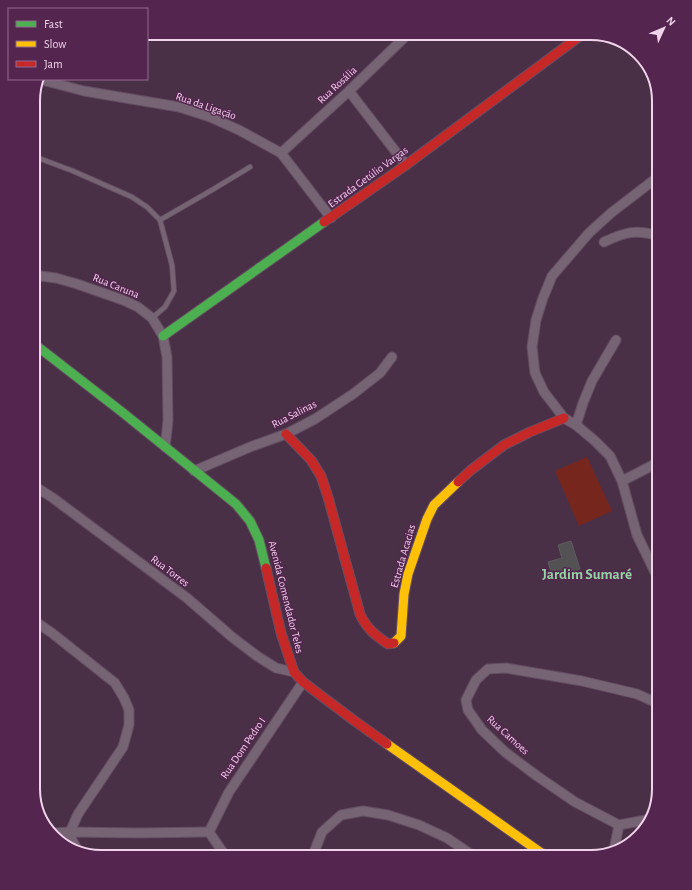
<svg xmlns="http://www.w3.org/2000/svg" width="692" height="890" viewBox="0 0 692 890" font-family="'Alegreya Sans',sans-serif">
	<style>
		.green { fill: #77261e }
		.building { fill: #545155; stroke: #5e5b60 }
		.lines { fill: none; stroke-linecap: round; stroke-linejoin: round }
		.lane-casing { stroke: #644d62; stroke-width: 6 }
		.street-casing { stroke: #644d62; stroke-width: 11 }
		.fast-casing { stroke: #644d62; stroke-width: 11 }
		.slow-casing { stroke: #644d62; stroke-width: 11 }
		.jam-casing { stroke: #644d62; stroke-width: 11 }
		.lane { stroke: #766374; stroke-width: 4.5 }
		.street { stroke: #766374; stroke-width: 9 }
		.fast { stroke: #4caf50; stroke-width: 9 }
		.slow { stroke: #ffc107; stroke-width: 9 }
		.jam { stroke: #c62828; stroke-width: 9 }
		.labels { text-anchor: middle; dominant-baseline: central; stroke-width: 3; stroke-linejoin: round; paint-order: stroke }
		.street-label { font-size: 11px; fill: #f1d4ec; stroke: #54254f }
		.district-label { font-size: 15px; font-weight: bold; fill: #92d5a2; stroke: #54254f }
		.rim { fill: none; stroke: #f1d4ec; stroke-width: 2 }
	</style>
	<rect width="100%" height="100%" fill="#4a3047"/>
	<polygon class="green" points="587,457 612,511 579,526 555,471"/>
	<polygon class="building" points="571,541 580,569 553,578 548,562 562,558 558,545"/>
	<g class="lines">
		<g class="lane-casing">
			<g id="lane">
				<polyline points="33,156 73,171 132,197 147,207 160,220 172,265 174,291 165,307 152,318"/>
				<polyline points="160,220 212,190 250,167"/>
			</g>
		</g>
		<g class="street-casing">
			<g id="street">
				<polyline points="38,79 84,91 179,107 210,117 239,130 281,153 331,218"/>
				<polyline points="349,91 406,165"/>
				<polyline points="281,153 349,91 409,33"/>
				<path d="M604 242C625 232 636 229 659 236"/>
				<polyline points="33,275 56,278 77,284 123,300 138,307 152,318 163,336 167,357 168,421 165,447"/>
				<polyline points="576,425 583,403 592,381 616,340"/>
				<polyline points="194,471 250,447 286,434 315,419 353,394 380,373 392,357"/>
				<polyline points="622,481 659,462"/>
				<polyline points="33,485 53,498 187,598 232,637 257,656 276,668 294,672"/>
				<polyline points="659,578 655,572 637,535 622,481 610,456 595,441 576,425 564,418 544,392 535,373 532,347 536,320 543,298 552,276 589,233 611,213 659,176"/>
				<polyline points="33,620 52,633 115,683 124,698 129,710 129,725 123,747 78,814 70,832 72,840 77,849 79,851"/>
				<polyline points="651,819 619,825 575,802 537,776 505,752 482,730 468,710 466,700 476,680 488,669 506,668 582,681 637,694 659,704"/>
				<polyline points="209,832 229,792 303,682"/>
				<polyline points="209,832 222,851 227,857"/>
				<polyline points="52,833 70,832 139,833 209,832"/>
				<polyline points="614,850 619,825"/>
				<polyline points="315,857 315,850 322,832 341,815 363,811 388,815 419,825 447,838 475,857"/>
			</g>
		</g>
		<g class="fast-casing">
			<g id="fast">
				<polyline points="163,336 324,222"/>
				<polyline points="33,343 122,412 236,504 250,521 259,540 266,568"/>
			</g>
		</g>
		<g class="slow-casing">
			<g id="slow">
				<polyline points="394,643 401,636 404,594 408,574 427,519 434,505 458,482"/>
				<polyline points="387,744 547,857"/>
			</g>
		</g>
		<g class="jam-casing">
			<g id="jam">
				<polyline points="324,222 406,165 584,33"/>
				<path d="M286 434 311 460 321 476 328 497 360 614C367 629 375 635 388 644L394 643"/>
				<polyline points="458,482 471,470 504,445 530,432 564,418"/>
				<polyline points="266,568 281,633 294,672 303,682 352,719 387,744"/>
			</g>
		</g>
		<use href="#lane" class="lane"/>
		<use href="#street" class="street"/>
		<use href="#fast" class="fast"/>
		<use href="#slow" class="slow"/>
		<use href="#jam" class="jam"/>
	</g>
	<g class="labels">
		<g class="street-label">
			<text transform="translate(337 85) rotate(-43)">Rua Rosália</text>
			<text transform="translate(206 106) rotate(19)">Rua da Ligação</text>
			<text transform="translate(368 177) rotate(-36)">Estrada Getúlio Vargas</text>
			<text transform="translate(116 286) rotate(22)">Rua Caruna</text>
			<text transform="translate(294 414) rotate(-27)">Rua Salinas</text>
			<text transform="translate(403 556) rotate(-74)">Estrada Acacias</text>
			<text transform="translate(170 571) rotate(37)">Rua Torres</text>
			<text transform="translate(286 597) rotate(76)">Avenida Comendador Teles</text>
			<text transform="translate(508 735) rotate(42)">Rua Camoes</text>
			<text transform="translate(243 748) rotate(-56)">Rua Dom Pedro I</text>
		</g>
		<g class="district-label">
			<text x="587" y="574">Jardim Sumaré</text>
		</g>
	</g>
	<path d="M0 0H692V890H0ZM101 40H591A61 61 0 0 1 652 101V789A61 61 0 0 1 591 850H101A61 61 0 0 1 40 789V101A61 61 0 0 1 101 40Z" fill="#54254f" fill-rule="evenodd"/>
	<path class="rim" d="M101 40H591A61 61 0 0 1 652 101V789A61 61 0 0 1 591 850H101A61 61 0 0 1 40 789V101A61 61 0 0 1 101 40Z"/>
	<rect x="8" y="8" width="140" height="72" fill="#54254f" stroke="#936b8e"/>
	<rect x="16" y="21" width="20" height="6" fill="#4caf50" stroke="#936b8e"/>
	<text x="44" y="28" font-size="12" fill="#f1d4ec">Fast</text>
	<rect x="16" y="41" width="20" height="6" fill="#ffc107" stroke="#936b8e"/>
	<text x="44" y="48" font-size="12" fill="#f1d4ec">Slow</text>
	<rect x="16" y="61" width="20" height="6" fill="#c62828" stroke="#936b8e"/>
	<text x="44" y="68" font-size="12" fill="#f1d4ec">Jam</text>
	<g transform="translate(664 28) rotate(46)" stroke="#54254f" stroke-width="3" paint-order="stroke">
	<path d="M0-3L7 15L0 10L-7 15Z" fill="#f1d4ec"/>
	<text y="-6" font-size="11" font-weight="bold" text-anchor="middle" fill="#f1d4ec">N</text>
	</g>
</svg>
